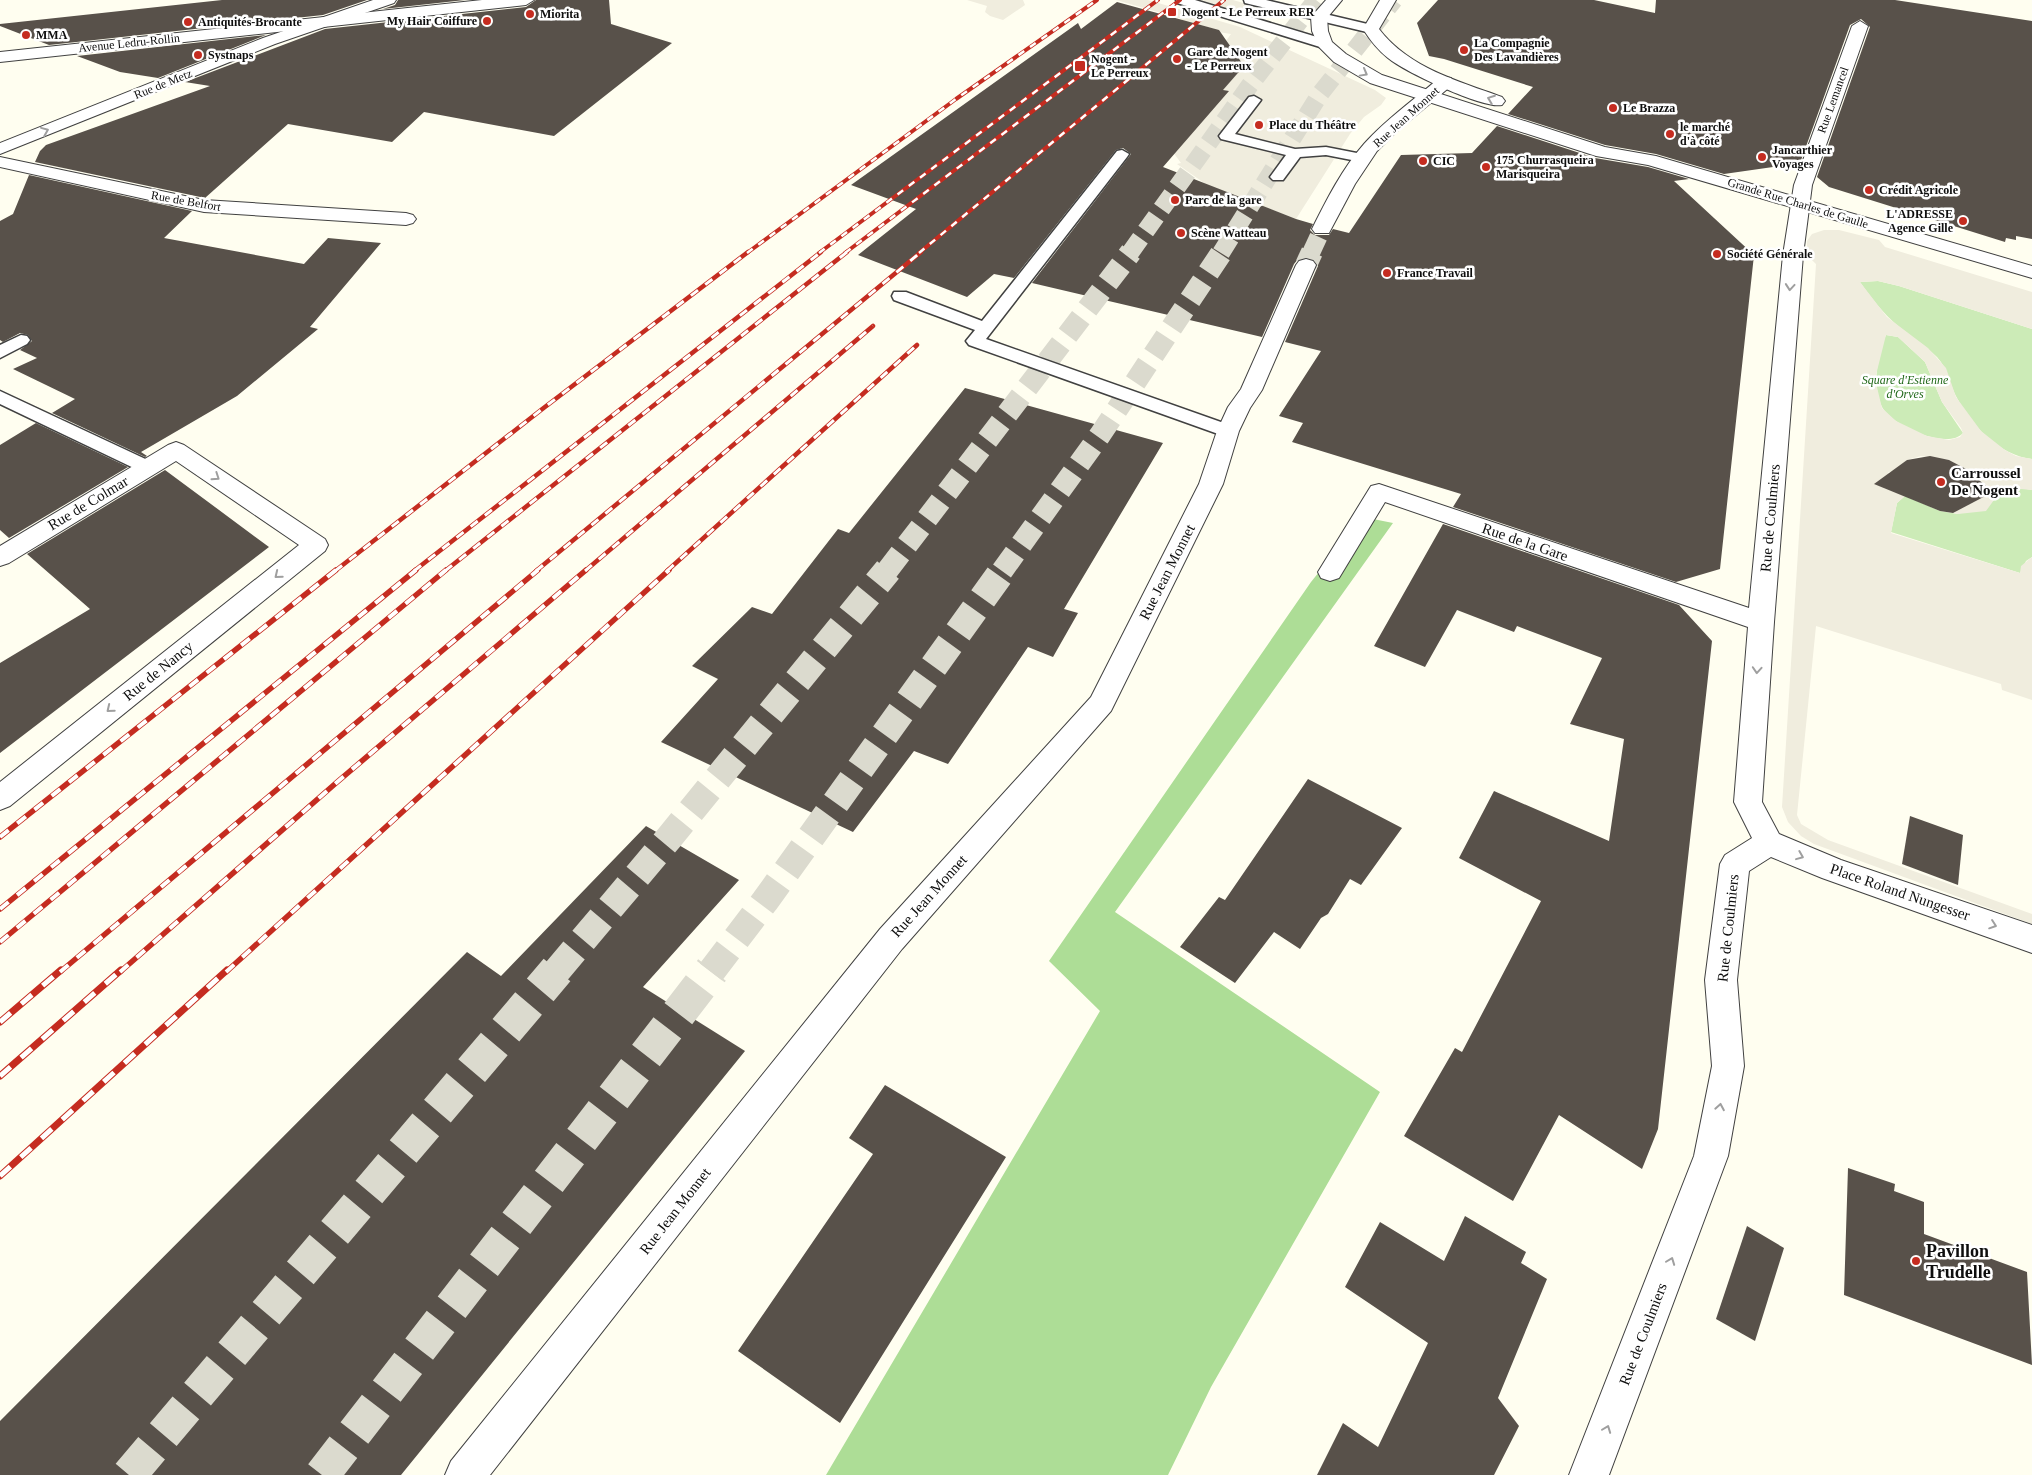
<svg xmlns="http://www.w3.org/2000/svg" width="2032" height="1475" viewBox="0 0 2032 1475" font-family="Georgia,serif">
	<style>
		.green { fill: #ccebb7 }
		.forest { fill: #addd96 }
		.plaza { fill: #f0edde; fill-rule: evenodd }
		.building { fill: #58514a }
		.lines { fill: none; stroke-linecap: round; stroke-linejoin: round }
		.minor-tunnel-far1 { stroke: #dbdace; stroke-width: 18; stroke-dasharray: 18 9; stroke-linecap: butt }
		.minor-tunnel { stroke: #dbdace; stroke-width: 22; stroke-dasharray: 22 11; stroke-linecap: butt }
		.motorway-tunnel-far3 { stroke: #dbdace; stroke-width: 18; stroke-dasharray: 18 9; stroke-linecap: butt }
		.motorway-tunnel-far2 { stroke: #dbdace; stroke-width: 22; stroke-dasharray: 22 11; stroke-linecap: butt }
		.motorway-tunnel-far1 { stroke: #dbdace; stroke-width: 28; stroke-dasharray: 28 14; stroke-linecap: butt }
		.motorway-tunnel { stroke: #dbdace; stroke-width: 35; stroke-dasharray: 35 18; stroke-linecap: butt }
		.service-casing { stroke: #414141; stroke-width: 3 }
		.minor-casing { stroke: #414141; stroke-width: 2 }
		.tertiary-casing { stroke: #414141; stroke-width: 2 }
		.service { fill: #fff; fill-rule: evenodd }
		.minor { fill: #fff; fill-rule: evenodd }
		.tertiary { fill: #fff; fill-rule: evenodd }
		.rail-far3-casing { stroke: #c52c20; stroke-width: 4 }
		.rail-far2-casing { stroke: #c52c20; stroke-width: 4.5 }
		.rail-far1-casing { stroke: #c52c20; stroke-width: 5.5 }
		.rail-casing { stroke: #c52c20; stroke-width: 7 }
		.rail-far3 { stroke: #fff; stroke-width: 2.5; stroke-dasharray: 7; stroke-linecap: butt }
		.rail-far2 { stroke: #fff; stroke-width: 3; stroke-dasharray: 9; stroke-linecap: butt }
		.rail-far1 { stroke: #fff; stroke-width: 4; stroke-dasharray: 11; stroke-linecap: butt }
		.rail { stroke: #fff; stroke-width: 5; stroke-dasharray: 14; stroke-linecap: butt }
		.oneway { stroke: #9f9f9f }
		.poi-dot { fill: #c52c20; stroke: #fff; stroke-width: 2 }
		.labels { text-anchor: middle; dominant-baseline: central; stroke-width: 5; stroke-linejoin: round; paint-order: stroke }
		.far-poi-label { font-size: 12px; font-weight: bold; fill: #0e0e0e; stroke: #fff; text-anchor: start }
		.far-street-label { font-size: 12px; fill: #0e0e0e; stroke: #fff }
		.far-park-label { font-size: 12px; font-style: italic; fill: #22691b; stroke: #fff }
		.poi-label { font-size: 15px; font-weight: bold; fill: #0e0e0e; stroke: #fff; text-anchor: start }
		.street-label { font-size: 15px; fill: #0e0e0e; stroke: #fff }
		.near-poi-label { font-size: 18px; font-weight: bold; fill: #0e0e0e; stroke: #fff; text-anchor: start }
	</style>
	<rect width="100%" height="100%" fill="#fffef0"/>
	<g class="green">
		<path d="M1878 281 1899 286 2032 329V459C1999 455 1972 426 1957 398 1949 384 1949 370 1937 357 1925 345 1911 337 1898 326 1883 313 1871 298 1860 282Z"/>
		<path d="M1886 335 1898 337 1925 362 1942 402 1963 433C1947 451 1891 425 1882 407 1872 385 1877 356 1886 335Z"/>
		<polygon points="2009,486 2032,490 2032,557 2026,561 2020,573 1891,532 1897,503 1905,496 1940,511 1958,514 1994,500 1999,487"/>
	</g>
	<polygon class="forest" points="1363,517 1393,523 1115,912 1380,1092 1211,1387 1168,1475 826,1475 1100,1011 1049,961 1311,582"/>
	<g class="plaza">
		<polygon points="967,0 1023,0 1025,5 1003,20 990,16 985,12 987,6"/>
		<polygon points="1116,0 1148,0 1240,27 1375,90 1386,98 1381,105 1364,117 1350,134 1296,219 1207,185 1177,164 1181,163 1167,144 1236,54 1231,47 1223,45 1231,34 1212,31 1215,29 1197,24 1194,26 1180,22 1182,19"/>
		<polygon points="1198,0 1233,0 1261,8 1257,12 1246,14"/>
		<path d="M1824 230H1839L1879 240 1885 247 2032 292V329L1899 286 1878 281 1860 282 1887 317 1928 348 1946 368 1956 397 1981 431 2005 450 2016 456 2032 459V490L1999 487 1994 500 1986 511 1958 514 1947 512 1945 505 1964 506 1976 501 1980 497 1978 480 1966 469 1949 460 1921 456 1907 460 1900 467 1899 471 1888 472 1900 494 1905 496 1897 503 1891 533 2020 573 2021 566 2032 557V700L2002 690 2001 684 1816 626 1797 815 1801 824 1828 840 2032 914V924L1814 844 1801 836 1788 822 1782 807 1816 264 1807 255V241L1812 234ZM1886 335 1898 337 1925 362 1942 402 1961 428 1963 433 1960 437 1949 440 1927 436 1896 421 1882 408 1875 379Z"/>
	</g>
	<g class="building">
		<polygon points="222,0 367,0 323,15 49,45 0,26 0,24"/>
		<polygon points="398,0 465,0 383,9 395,5"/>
		<polygon points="536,0 609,0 611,24 672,43 554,136 424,112 392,142 288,124 205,198 35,162 40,151 46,145 210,86 185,82 325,29 526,7"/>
		<polygon points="1438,0 1594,0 1655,13 1656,0 1895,0 2032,21 2032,239 2016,236 2016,240 2006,238 2005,242 1829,187 1817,177 1870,27 1861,19 1850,25 1800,163 1724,174 1656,154 1605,145 1508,114 1533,87 1444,59 1429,56 1417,23"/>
		<polygon points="1117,2 1219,30 1244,66 1223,90 1229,91 1163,167 1296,219 1313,224 1310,230 1315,235 1329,235 1333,229 1349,233 1401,155 1472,153 1497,126 1595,158 1648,167 1689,179 1674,181 1754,255 1720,569 1676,582 1453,507 1461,494 1292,442 1303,423 1279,416 1321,351 1285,342 1318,266 1314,259 1305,257 1298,259 1294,264 1262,337 1032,283 1128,158 1131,154 1123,148 1116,150 1014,278 994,274 967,297 858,255 916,209 851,185 1078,23 1081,29"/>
		<polygon points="266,35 158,78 120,72 77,56"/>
		<polygon points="29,175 192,211 164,238 304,264 328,238 381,243 310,327 318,329 237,396 141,452 147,456 145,457 52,413 75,399 13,369 37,358 20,350 32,341 28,335 20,333 3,342 0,340 0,221 13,214"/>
		<polygon points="965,388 1163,443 1064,609 1078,613 1053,657 1028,647 948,764 914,751 853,832 661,742 718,679 692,666 752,607 772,614 838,529 849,533"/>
		<polygon points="36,423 128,467 9,538 0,530 0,445"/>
		<polygon points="1930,456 1949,460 1966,469 1993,492 1953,513 1940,511 1874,484 1907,460"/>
		<polygon points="165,470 269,547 0,753 0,663 90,609 27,554"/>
		<polygon points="1443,524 1679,605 1712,641 1658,1129 1642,1169 1559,1115 1513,1201 1404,1136 1455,1048 1462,1052 1541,901 1459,858 1494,791 1609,841 1624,739 1570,724 1602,658 1517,626 1514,632 1457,610 1425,667 1374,646"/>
		<polygon points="1308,779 1402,828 1361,885 1350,879 1328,914 1321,918 1300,949 1274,932 1235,983 1180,947 1219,897 1225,900"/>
		<polygon points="1910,816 1963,835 1958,885 1902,864"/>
		<polygon points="646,826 739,880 643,987 745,1051 401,1475 0,1475 0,1421 467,952 501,976"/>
		<polygon points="885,1085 1006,1157 840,1423 738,1351 873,1154 849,1138"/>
		<polygon points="1848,1168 1895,1184 1894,1191 1924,1202 1924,1234 2027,1272 2032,1365 1844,1295"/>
		<polygon points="1465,1216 1526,1252 1521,1263 1547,1279 1498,1398 1519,1426 1494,1475 1317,1475 1343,1423 1378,1447 1428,1343 1345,1287 1380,1222 1444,1261"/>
		<polygon points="1747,1226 1784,1248 1755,1341 1716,1319"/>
	</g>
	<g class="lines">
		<polyline class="minor-tunnel-far1" points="1311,253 1322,229"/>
		<polyline class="minor-tunnel" points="1306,265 1312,252"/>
		<g class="motorway-tunnel-far3">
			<polyline points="1130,253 1250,85 1316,0"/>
			<polyline points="1221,253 1320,94 1394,0"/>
		</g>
		<g class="motorway-tunnel-far2">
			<polyline points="887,571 1131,252"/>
			<polyline points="1002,571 1100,435 1222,252"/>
		</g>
		<g class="motorway-tunnel-far1">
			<polyline points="556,972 669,838 888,570"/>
			<polyline points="711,972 765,901 1003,570"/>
		</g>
		<g class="motorway-tunnel">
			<polyline points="129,1475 557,970"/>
			<polyline points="322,1475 712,970"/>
		</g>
		<g class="service-casing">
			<g id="service">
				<polygon points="1176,0 1195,0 1330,41 1332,44 1325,48 1320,47 1177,3"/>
				<polygon points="1244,0 1266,0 1376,26 1378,29 1371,33 1245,3"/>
				<polygon points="1254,96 1261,100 1235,134 1295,149 1326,147 1367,155 1369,158 1362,162 1326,155 1300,157 1283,180 1273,180 1270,177 1286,155 1221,139 1219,136 1249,97"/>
				<polygon points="1122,150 1129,154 1127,157 986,339 1235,427 1237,431 1235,435 1228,437 1221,435 969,345 966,341 975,330 894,300 892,296 894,292 906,292 982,321 1117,151"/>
				<polygon points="21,335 27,336 30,340 27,344 0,358 0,345"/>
				<polygon points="0,391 154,463 156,467 154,471 147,473 140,471 0,404"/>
			</g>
		</g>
		<g class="minor-casing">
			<g id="minor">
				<polygon points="373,0 396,0 394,3 275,44 0,154 0,143 263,38"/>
				<polygon points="1860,21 1868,26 1812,185 1803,255 1774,622 1762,802 1779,834 1841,860 2032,925 2032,953 1822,878 1771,857 1749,871 1737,980 1744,1066 1728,1156 1609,1475 1569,1475 1694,1156 1712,1066 1705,980 1720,864 1725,855 1752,838 1734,802 1748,627 1385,502 1339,578 1330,581 1321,578 1318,572 1371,486 1379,484 1749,608 1783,255 1794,185 1852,26"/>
				<path d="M1445 77 1451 78 1453 82 1451 86 1397 131 1377 151 1355 184 1329 233H1315L1312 229C1327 199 1342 169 1364 144 1386 119 1414 100 1439 78Z"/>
				<polygon points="0,157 204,200 406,213 413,215 416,219 413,223 406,225 204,212 0,167"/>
				<polygon points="1306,259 1313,261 1316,265 1262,390 1250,408 1239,431 1223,484 1111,711 902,949 490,1475 445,1475 451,1461 880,929 1091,697 1199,484 1217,431 1228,407 1241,389 1296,265 1299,261"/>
				<polygon points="176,442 184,445 325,539 328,545 325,551 10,806 0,810 0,782 299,545 176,461 9,563 0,566 0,546 168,445"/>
			</g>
		</g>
		<g class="tertiary-casing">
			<g id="tertiary">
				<polygon points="482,0 534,0 526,5 0,62 0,52"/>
				<polygon points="1326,0 1342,0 1327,18 1328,31 1332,42 1346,54 1382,75 1605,147 1656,156 2032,266 2032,278 1648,165 1596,156 1370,83 1334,62 1319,47 1312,31 1311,17"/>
				<path d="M1380 0H1396L1379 29C1409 68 1458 81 1502 97L1505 101 1502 105C1483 109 1405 72 1388 58 1378 50 1370 40 1363 29Z"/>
			</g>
		</g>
		<use href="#service" class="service"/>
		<use href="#minor" class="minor"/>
		<use href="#tertiary" class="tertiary"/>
		<g class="rail-far3-casing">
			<g id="rail-far3">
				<polyline points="747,253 956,99 1097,0"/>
				<polyline points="819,253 1158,0"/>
				<polyline points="845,253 1180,0"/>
				<polyline points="919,253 1224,0"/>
			</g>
		</g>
		<g class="rail-far2-casing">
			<g id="rail-far2">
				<polyline points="335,571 541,410 748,252"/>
				<polyline points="414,571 821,252"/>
				<polyline points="445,571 847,252"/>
				<polyline points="536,571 921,252"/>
				<polyline points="585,571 873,326"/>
				<polyline points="667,571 917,345"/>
			</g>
		</g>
		<g class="rail-far1-casing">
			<g id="rail-far1">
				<polyline points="0,837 336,570"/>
				<polyline points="0,909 416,570"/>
				<polyline points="0,942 446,570"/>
				<polyline points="60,972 538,570"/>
				<polyline points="120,972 336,783 586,570"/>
				<polyline points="226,972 669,570"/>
			</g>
		</g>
		<g class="rail-casing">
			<g id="rail">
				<polyline points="0,1022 61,970"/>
				<polyline points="0,1076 121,970"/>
				<polyline points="0,1176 227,970"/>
			</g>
		</g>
		<use href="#rail-far3" class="rail-far3"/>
		<use href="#rail-far2" class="rail-far2"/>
		<use href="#rail-far1" class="rail-far1"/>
		<use href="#rail" class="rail"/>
	</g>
	<defs><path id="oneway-chevron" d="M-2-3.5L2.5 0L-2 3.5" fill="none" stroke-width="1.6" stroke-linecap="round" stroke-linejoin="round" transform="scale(1.25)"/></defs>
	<g class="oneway">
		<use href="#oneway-chevron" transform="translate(1364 73) rotate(29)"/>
		<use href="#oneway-chevron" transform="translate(1491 99) rotate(-159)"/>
		<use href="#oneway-chevron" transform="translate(45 131) rotate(-22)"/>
		<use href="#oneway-chevron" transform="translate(1790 287) rotate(95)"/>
		<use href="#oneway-chevron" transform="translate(216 477) rotate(34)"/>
		<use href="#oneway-chevron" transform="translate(278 575) rotate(141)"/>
		<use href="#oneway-chevron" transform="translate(1757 670) rotate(94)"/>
		<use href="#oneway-chevron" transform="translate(110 709) rotate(141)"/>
		<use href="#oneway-chevron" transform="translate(1800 856) rotate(22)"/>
		<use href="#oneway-chevron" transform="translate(1993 925) rotate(19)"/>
		<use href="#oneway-chevron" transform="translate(1720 1107) rotate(-80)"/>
		<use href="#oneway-chevron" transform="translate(1671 1261) rotate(-69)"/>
		<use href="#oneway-chevron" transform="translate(1607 1429) rotate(-69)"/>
	</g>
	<g class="poi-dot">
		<rect x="1167" y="7" width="10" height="10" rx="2.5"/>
		<circle cx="530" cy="14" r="5"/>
		<circle cx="487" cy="21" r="5"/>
		<circle cx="188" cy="22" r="5"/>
		<circle cx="26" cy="35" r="5"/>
		<circle cx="1464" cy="50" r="5"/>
		<circle cx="198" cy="55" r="5"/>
		<circle cx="1177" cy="59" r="5"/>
		<rect x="1074" y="60" width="12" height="12" rx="2.5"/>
		<circle cx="1613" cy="108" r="5"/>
		<circle cx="1259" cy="125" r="5"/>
		<circle cx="1670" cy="134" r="5"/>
		<circle cx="1762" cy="157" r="5"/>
		<circle cx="1423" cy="161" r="5"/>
		<circle cx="1486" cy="167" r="5"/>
		<circle cx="1869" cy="190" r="5"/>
		<circle cx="1175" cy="200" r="5"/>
		<circle cx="1963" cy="221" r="5"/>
		<circle cx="1181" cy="233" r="5"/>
		<circle cx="1717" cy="254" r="5"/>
		<circle cx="1387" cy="273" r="5"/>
		<circle cx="1941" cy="482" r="5"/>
		<circle cx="1916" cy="1261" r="5"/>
	</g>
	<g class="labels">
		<g class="far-poi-label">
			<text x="1182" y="12">Nogent - Le Perreux RER</text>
			<text x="540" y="14">Miorita</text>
			<text x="477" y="21" text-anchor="end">My Hair Coiffure</text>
			<text x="198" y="22">Antiquités-Brocante</text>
			<text x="36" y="35">MMA</text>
			<text x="1474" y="43">La Compagnie<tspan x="1474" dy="14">Des Lavandières</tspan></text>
			<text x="1187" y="52">Gare de Nogent<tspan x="1187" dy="14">- Le Perreux</tspan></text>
			<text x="208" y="55">Systnaps</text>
			<text x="1091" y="59">Nogent -<tspan x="1091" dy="14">Le Perreux</tspan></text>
			<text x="1623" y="108">Le Brazza</text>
			<text x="1269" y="125">Place du Théâtre</text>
			<text x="1680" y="127">le marché<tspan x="1680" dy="14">d'à côté</tspan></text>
			<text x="1772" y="150">Jancarthier<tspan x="1772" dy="14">Voyages</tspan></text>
			<text x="1496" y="160">175 Churrasqueira<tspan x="1496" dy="14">Marisqueira</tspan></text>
			<text x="1433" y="161">CIC</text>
			<text x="1879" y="190">Crédit Agricole</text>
			<text x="1185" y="200">Parc de la gare</text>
			<text x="1953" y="214" text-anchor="end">L'ADRESSE<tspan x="1953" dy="14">Agence Gille</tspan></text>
			<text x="1191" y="233">Scène Watteau</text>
			<text x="1727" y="254">Société Générale</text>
			<text x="1397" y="273">France Travail</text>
		</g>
		<g class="far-street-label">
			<text transform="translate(129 43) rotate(-6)">Avenue Ledru-Rollin</text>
			<text transform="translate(163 84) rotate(-22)">Rue de Metz</text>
			<text transform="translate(1833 100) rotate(-70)">Rue Lemancel</text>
			<text transform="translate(1406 117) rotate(-42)">Rue Jean Monnet</text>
			<text transform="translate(186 201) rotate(10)">Rue de Belfort</text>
			<text transform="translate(1798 203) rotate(17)">Grande Rue Charles de Gaulle</text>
		</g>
		<g class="far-park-label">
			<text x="1905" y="380">Square d'Estienne<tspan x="1905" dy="14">d'Orves</tspan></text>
		</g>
		<g class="poi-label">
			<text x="1951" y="473">Carroussel<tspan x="1951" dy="17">De Nogent</tspan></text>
		</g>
		<g class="street-label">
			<text transform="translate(88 503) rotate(-31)">Rue de Colmar</text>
			<text transform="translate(1770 518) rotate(-85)">Rue de Coulmiers</text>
			<text transform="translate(1525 542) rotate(19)">Rue de la Gare</text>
			<text transform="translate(1167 572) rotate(-63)">Rue Jean Monnet</text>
			<text transform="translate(158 671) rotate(-39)">Rue de Nancy</text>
			<text transform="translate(1900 892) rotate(19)">Place Roland Nungesser</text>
			<text transform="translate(929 896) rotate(-48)">Rue Jean Monnet</text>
			<text transform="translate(1728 928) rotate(-84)">Rue de Coulmiers</text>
			<text transform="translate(675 1211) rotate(-52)">Rue Jean Monnet</text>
			<text transform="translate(1643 1334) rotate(-69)">Rue de Coulmiers</text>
		</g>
		<g class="near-poi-label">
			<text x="1926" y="1251">Pavillon<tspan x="1926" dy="21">Trudelle</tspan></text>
		</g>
	</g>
</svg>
